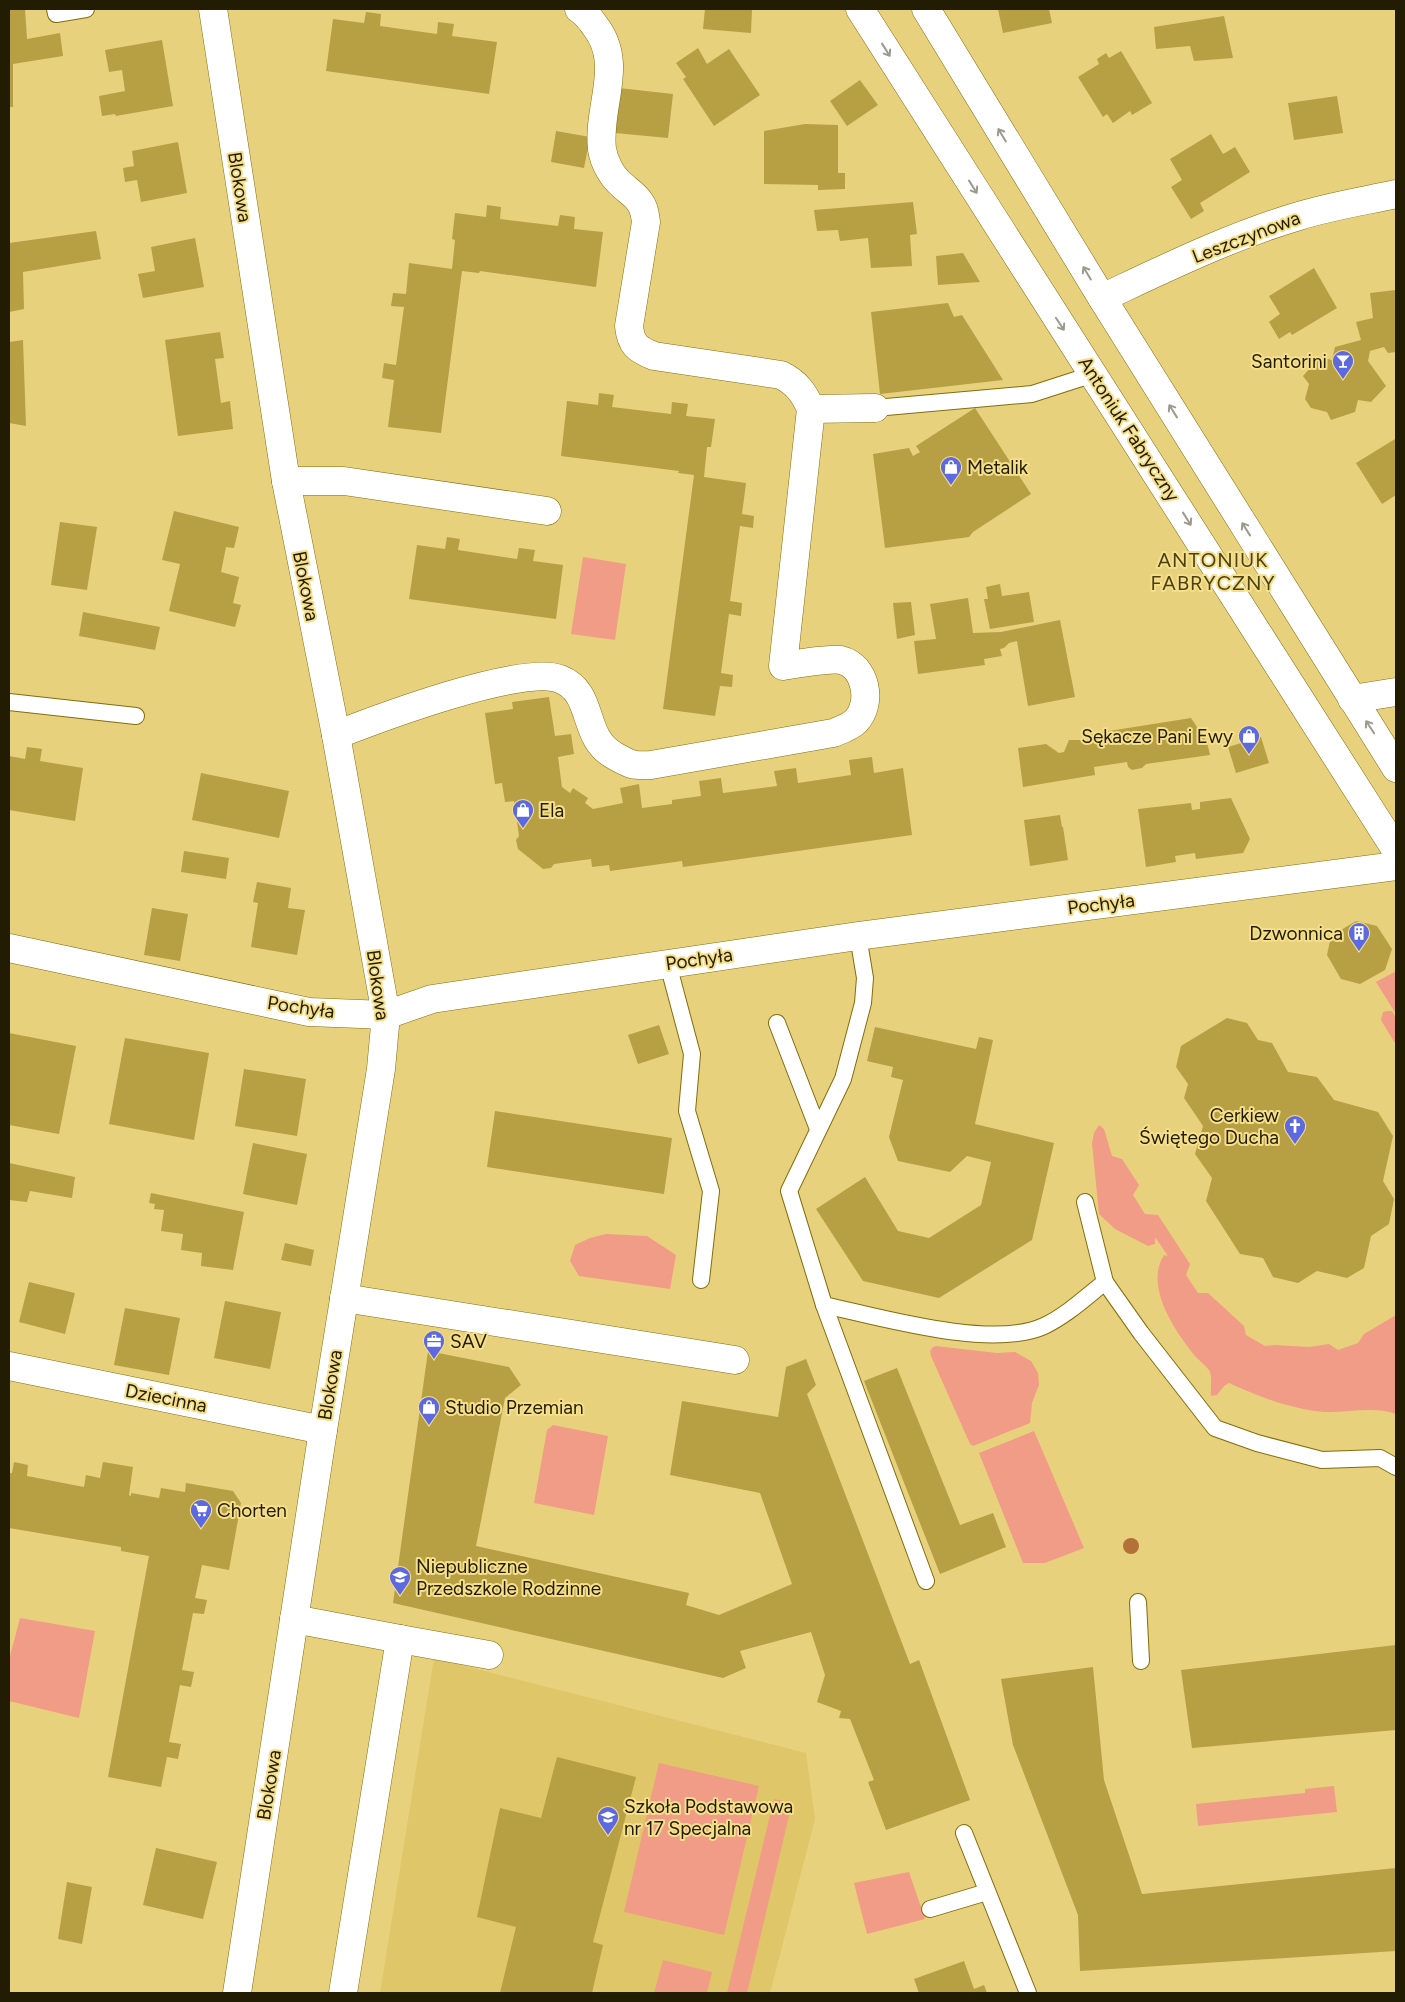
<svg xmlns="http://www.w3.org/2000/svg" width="1405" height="2002" viewBox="0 0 1405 2002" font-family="Figtree,sans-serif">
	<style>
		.built { fill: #dfc669 }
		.green { fill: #f19c86 }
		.building { fill: #b79f44 }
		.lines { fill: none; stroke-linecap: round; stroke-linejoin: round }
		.lane-casing { stroke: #836d0c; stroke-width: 18 }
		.street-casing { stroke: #836d0c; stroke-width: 29 }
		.secondary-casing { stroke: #836d0c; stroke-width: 29 }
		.lane { stroke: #fff; stroke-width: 16 }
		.street { stroke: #fff; stroke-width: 28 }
		.secondary { stroke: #fff; stroke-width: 28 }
		.tree { fill: #b37039 }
		.oneway { stroke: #9c998d }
		.labels { text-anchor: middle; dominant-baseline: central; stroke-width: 4; stroke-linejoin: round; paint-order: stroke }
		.street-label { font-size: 19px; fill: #221c02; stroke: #f5df8a }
		.poi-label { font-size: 19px; fill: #221c02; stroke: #f5df8a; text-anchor: start }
		.neighbourhood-label { font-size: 20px; letter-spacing: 1px; fill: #4c4113; stroke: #f5df8a }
	</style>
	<rect width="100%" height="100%" fill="#e8d17d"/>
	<polygon class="built" points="434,1658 806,1753 815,1819 770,1993 380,1993"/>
	<g class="green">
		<polygon points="583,557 626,564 615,640 571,634"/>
		<polygon points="1396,971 1396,1014 1376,982"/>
		<polygon points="1387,1011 1392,1011 1396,1018 1396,1045 1381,1020 1383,1012"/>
		<path d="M1099 1125 1104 1129 1112 1156 1122 1159 1139 1185 1133 1195 1145 1214 1158 1215 1190 1264 1186 1275 1198 1293H1208L1244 1326 1246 1335 1265 1346 1275 1345 1309 1347 1329 1344 1338 1350 1358 1343 1364 1334 1396 1315V1414C1372 1406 1349 1413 1324 1412 1291 1409 1259 1397 1229 1383L1224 1386 1217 1395 1211 1396C1210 1389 1213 1376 1209 1370 1205 1365 1199 1360 1195 1356 1175 1331 1144 1287 1164 1255L1168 1256 1155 1237V1244L1148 1246 1115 1229 1099 1214 1092 1143 1094 1133Z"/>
		<polygon points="606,1234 647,1236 676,1255 670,1289 579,1276 570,1261 575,1245 590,1238"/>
		<polygon points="936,1346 997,1353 1015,1352 1031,1361 1038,1373 1039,1385 1032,1403 1030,1423 973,1446 970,1444 931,1356 930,1351 933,1347"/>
		<polygon points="553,1425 608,1436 594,1515 534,1503 547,1430"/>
		<polygon points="1034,1431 1084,1548 1045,1563 1023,1563 979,1453"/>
		<polygon points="20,1618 95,1631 79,1718 9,1701 9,1660"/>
		<polygon points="659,1763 759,1786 724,1935 624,1912"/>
		<polygon points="1334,1786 1337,1812 1198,1826 1196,1804 1305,1793 1305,1789"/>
		<polygon points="774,1799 792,1803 747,1993 727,1993"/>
		<polygon points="909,1872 925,1919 867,1934 854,1883"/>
		<polygon points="663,1960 712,1972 707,1993 654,1993"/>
	</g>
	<g class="building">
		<polygon points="9,9 25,9 27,39 60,33 63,56 13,64 13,107 9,107"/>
		<polygon points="705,9 752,9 751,33 703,29"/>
		<polygon points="998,9 1049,9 1052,23 1003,33"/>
		<polygon points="366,12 381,14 380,26 437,34 438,22 454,24 452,36 497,42 489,94 326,71 333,19 364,23"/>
		<polygon points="1224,16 1233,58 1194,61 1190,46 1156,49 1154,27"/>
		<polygon points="162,40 173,106 116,116 115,114 102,116 99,96 125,91 122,70 109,72 105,50"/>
		<polygon points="698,48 707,64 729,49 760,95 714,126 683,79 686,77 676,63"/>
		<polygon points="1121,51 1152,103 1132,115 1130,111 1113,123 1107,114 1103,117 1078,77 1099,64 1097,59 1106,53 1109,58"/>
		<polygon points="860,80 878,105 847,126 830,101"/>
		<polygon points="619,88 673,94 668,138 615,133"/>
		<polygon points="1337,96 1343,133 1294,140 1288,103"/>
		<polygon points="805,124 838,125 838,173 845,173 845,189 818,190 818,185 764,184 764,131"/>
		<polygon points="556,131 590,137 584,168 551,162"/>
		<polygon points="1211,134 1223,154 1235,147 1250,172 1200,203 1204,211 1191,219 1171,187 1182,180 1170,159"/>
		<polygon points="178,142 187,193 141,202 137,180 125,182 123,168 134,166 132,151"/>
		<polygon points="913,202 917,234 910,235 912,266 871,268 868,238 840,241 838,230 817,231 814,210"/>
		<polygon points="487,205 501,207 500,219 558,226 560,215 575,217 574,229 603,232 596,287 480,271 479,273 462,271 441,433 388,427 394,380 382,378 384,363 396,365 404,307 391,306 393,293 406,294 409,263 452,269 455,240 452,239 455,213 486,217"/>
		<polygon points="96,231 101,259 23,272 24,309 9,312 9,243"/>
		<polygon points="195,238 204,287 143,298 138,274 155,271 151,247"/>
		<polygon points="963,253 980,282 938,285 936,256"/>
		<polygon points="1314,268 1337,308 1292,335 1290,332 1279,339 1269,322 1280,314 1269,296"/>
		<polygon points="1396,290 1396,352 1388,353 1384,347 1370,351 1368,361 1386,386 1371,402 1358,400 1355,412 1331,420 1327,412 1311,408 1305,399 1309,384 1303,376 1320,357 1332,360 1335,347 1361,340 1356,322 1373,318 1370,293"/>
		<polygon points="948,303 954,317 962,315 1003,380 880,394 871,312"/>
		<polygon points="220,332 224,358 215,359 221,403 230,401 233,429 178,436 165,340"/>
		<polygon points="23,340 26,426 9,423 9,342"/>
		<polygon points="599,393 614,395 612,407 671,414 672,402 688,404 686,416 715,419 711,447 707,447 704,477 746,483 742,514 754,516 753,528 740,526 730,601 742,603 741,616 729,614 721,673 733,675 732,687 720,686 715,716 663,709 694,475 678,473 679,471 561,456 567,401 598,405"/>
		<polygon points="975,408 1031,494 973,532 969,537 885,548 873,454 909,448 913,456 920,452 916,446"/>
		<polygon points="1395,439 1396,441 1396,495 1382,504 1356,463"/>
		<polygon points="174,511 239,527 234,548 226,547 221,572 239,577 233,603 241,605 235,627 169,611 180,564 162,560"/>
		<polygon points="60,522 97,527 87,590 51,585"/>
		<polygon points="447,537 460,539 458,550 517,559 519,548 535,550 533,561 563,565 556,619 409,599 417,545 445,549"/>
		<polygon points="1000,584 1002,596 1029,592 1034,622 990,629 984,599 988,599 986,587"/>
		<polygon points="968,598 973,633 1001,632 1060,620 1075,697 1028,706 1017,641 1009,643 1004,648 1000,649 1002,656 984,659 985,665 918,674 914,641 936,639 930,604"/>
		<polygon points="911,602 915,635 897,639 893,603"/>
		<polygon points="83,612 160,627 155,650 79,636"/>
		<polygon points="549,697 555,736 571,734 574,754 558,757 562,787 570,793 573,788 588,798 585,803 593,809 623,803 620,788 639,784 642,808 672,804 672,800 701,796 699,781 721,778 723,793 777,786 774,771 796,768 798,783 851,775 849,760 872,757 874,773 903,768 912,835 683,867 682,861 610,871 609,865 592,867 591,859 554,864 551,868 543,869 518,849 516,840 519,836 514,801 505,802 502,783 495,784 485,713 513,709 512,702"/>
		<polygon points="1191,718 1207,742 1210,755 1146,764 1142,768 1132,770 1128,767 1127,762 1094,767 1095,775 1023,787 1018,748 1046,744 1059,753 1064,752 1069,740 1087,740 1090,734"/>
		<polygon points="1261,737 1269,763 1236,773 1228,747"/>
		<polygon points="27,747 42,749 40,761 83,768 75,821 9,810 9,756 25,759"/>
		<polygon points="201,773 289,791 279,838 192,820"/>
		<polygon points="1231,798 1250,839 1243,853 1196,859 1195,853 1175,856 1176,862 1146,867 1138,809 1191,803 1192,810 1200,809 1200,802"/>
		<polygon points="1060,815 1062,827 1063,827 1068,860 1030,866 1024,820"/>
		<polygon points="184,851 229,858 226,879 181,872"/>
		<polygon points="257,882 291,888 288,908 305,910 297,955 251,947 258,903 253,902"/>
		<polygon points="152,908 188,914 180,961 144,955"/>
		<polygon points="1356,921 1377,926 1392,949 1385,970 1360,984 1341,979 1327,955 1331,936"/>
		<polygon points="1227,1018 1247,1023 1258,1040 1272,1043 1288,1072 1317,1077 1334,1100 1378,1112 1393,1136 1383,1181 1394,1199 1389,1224 1371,1236 1364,1268 1347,1278 1317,1271 1298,1283 1273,1277 1263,1258 1240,1254 1206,1201 1212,1178 1195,1154 1203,1126 1184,1098 1188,1084 1176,1067 1181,1046"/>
		<polygon points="659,1025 669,1054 638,1064 628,1035"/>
		<polygon points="875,1027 976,1049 979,1037 993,1040 975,1124 1054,1143 1032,1240 939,1298 863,1281 816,1209 865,1177 898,1231 929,1238 981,1205 991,1162 967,1156 950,1172 898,1161 889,1137 903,1080 891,1077 893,1067 867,1061"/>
		<polygon points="9,1033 76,1046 59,1134 9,1125"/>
		<polygon points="125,1038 209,1053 194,1140 109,1124"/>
		<polygon points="244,1069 306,1079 297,1136 235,1126"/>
		<polygon points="495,1111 672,1138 664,1194 487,1167"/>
		<polygon points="253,1143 307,1154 297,1205 243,1194"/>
		<polygon points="9,1163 75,1177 72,1198 30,1191 27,1202 9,1200"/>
		<polygon points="151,1193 244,1212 233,1270 201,1266 202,1253 181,1250 183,1234 161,1231 164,1210 154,1209 155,1204 149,1203"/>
		<polygon points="285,1243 314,1250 311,1266 281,1260"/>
		<polygon points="29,1282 75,1293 65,1334 19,1322"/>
		<polygon points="225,1301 281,1312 270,1369 214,1358"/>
		<polygon points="125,1308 180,1318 169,1375 114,1365"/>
		<polygon points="428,1351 509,1367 521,1385 505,1398 476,1546 689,1593 686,1605 719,1615 792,1584 760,1493 670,1475 682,1401 778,1417 786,1367 806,1359 816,1385 807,1394 910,1664 919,1660 970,1800 886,1830 868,1782 874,1780 850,1719 839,1718 841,1711 817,1702 825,1675 811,1632 740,1651 746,1668 723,1678 393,1603"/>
		<polygon points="897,1368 960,1525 993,1513 1006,1547 940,1574 864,1381"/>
		<polygon points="14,1462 28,1465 27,1476 84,1487 86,1475 100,1478 103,1462 133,1467 129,1495 131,1496 131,1493 159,1498 161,1488 185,1492 186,1483 233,1491 241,1503 229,1570 202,1565 195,1598 207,1600 204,1614 193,1613 182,1670 194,1672 191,1687 180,1685 169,1742 181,1744 178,1759 167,1757 161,1787 108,1777 149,1556 121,1551 121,1547 9,1528 9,1473 12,1473"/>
		<polygon points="1396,1645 1396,1730 1192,1748 1181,1670"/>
		<polygon points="1093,1667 1104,1780 1142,1894 1396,1868 1396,1951 1080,1971 1078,1915 1013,1745 1001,1679"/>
		<polygon points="557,1757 636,1777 593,1942 603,1945 592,1993 500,1993 516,1927 477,1917 500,1808 541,1818"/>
		<polygon points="156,1848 217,1862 203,1919 143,1905"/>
		<polygon points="67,1882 92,1887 82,1944 58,1939"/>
		<polygon points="964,1961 974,1989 984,1985 987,1993 919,1993 914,1979"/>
	</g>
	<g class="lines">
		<g class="lane-casing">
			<g id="lane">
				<polyline points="55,9 56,14 86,9"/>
				<polyline points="875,408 1032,394 1094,374"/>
				<polyline points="9,702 136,716"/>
				<path d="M858 936 865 978 863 1003 843 1079 789 1191 824 1305C879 1317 992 1350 1044 1326 1067 1315 1086 1297 1105 1282L1141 1333 1215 1428 1257 1443 1322 1460 1380 1458 1396 1467"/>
				<polyline points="668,964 692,1054 687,1111 711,1191 701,1280"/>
				<polyline points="777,1023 818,1129"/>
				<polyline points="1085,1202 1105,1282"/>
				<polyline points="824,1305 926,1581"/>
				<polyline points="1138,1602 1141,1661"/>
				<polyline points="964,1833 1028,1993"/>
				<polyline points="930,1909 987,1892"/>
			</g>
		</g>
		<g class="street-casing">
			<g id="street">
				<polyline points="213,9 286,481 336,735 386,1015 381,1069 323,1430 237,1993"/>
				<path d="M1102 298C1166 268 1231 236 1299 216 1331 206 1364 201 1396 194"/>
				<polyline points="811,409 875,408"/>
				<polyline points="286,481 344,481 547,511"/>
				<polyline points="1352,699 1396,692"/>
				<path d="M336 735C377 719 522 664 560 679 596 693 580 737 615 756 631 765 633 766 651 765L833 733C841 730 850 727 856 721 873 703 866 666 841 660 831 658 795 664 783 666L811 409C804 393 797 383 781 375L654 356C637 349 631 345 629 326L646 222C645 214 644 207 639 201 635 195 627 190 622 185 612 177 604 162 602 149 597 106 625 64 595 26 590 19 586 13 579 9"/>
				<polyline points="9,948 309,1012 386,1015 432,999 858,936 1396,866"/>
				<polyline points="344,1298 735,1360"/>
				<polyline points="9,1366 323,1430"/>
				<polyline points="294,1619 400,1639 343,1993"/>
				<polyline points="400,1639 489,1655"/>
			</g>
		</g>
		<g class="secondary-casing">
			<g id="secondary">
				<polyline points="860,9 1396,850"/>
				<polyline points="926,9 1102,298 1396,768"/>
			</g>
		</g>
		<use href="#lane" class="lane"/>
		<use href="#street" class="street"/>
		<use href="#secondary" class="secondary"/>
	</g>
	<circle class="tree" cx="1131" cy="1546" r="8"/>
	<defs><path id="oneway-shaft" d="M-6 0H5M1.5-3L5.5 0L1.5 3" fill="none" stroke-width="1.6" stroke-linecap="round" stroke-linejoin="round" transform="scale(1.25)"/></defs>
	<g class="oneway">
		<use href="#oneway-shaft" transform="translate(886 50) rotate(58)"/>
		<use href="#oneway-shaft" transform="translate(1002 135) rotate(-121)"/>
		<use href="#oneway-shaft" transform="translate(973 187) rotate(58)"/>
		<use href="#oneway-shaft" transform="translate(1087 273) rotate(-121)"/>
		<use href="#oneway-shaft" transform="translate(1060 324) rotate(56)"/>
		<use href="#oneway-shaft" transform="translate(1173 411) rotate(-122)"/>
		<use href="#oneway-shaft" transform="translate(1187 519) rotate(58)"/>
		<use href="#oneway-shaft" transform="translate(1246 529) rotate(-122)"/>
		<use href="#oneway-shaft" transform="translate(1370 727) rotate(-123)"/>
	</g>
	<defs>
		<g id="bar-pin" transform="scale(1.125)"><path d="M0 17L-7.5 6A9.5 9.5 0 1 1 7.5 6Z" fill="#5d69e0" stroke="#f5df8a"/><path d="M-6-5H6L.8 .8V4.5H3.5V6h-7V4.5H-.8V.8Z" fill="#fff"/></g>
		<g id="shop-pin" transform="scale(1.125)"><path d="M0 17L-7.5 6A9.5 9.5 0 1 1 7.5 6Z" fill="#5d69e0" stroke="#f5df8a"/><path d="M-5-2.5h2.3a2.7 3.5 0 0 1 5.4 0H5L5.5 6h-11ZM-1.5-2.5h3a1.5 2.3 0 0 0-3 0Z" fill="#fff"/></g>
		<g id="building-pin" transform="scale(1.125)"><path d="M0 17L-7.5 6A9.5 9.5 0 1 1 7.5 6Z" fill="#5d69e0" stroke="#f5df8a"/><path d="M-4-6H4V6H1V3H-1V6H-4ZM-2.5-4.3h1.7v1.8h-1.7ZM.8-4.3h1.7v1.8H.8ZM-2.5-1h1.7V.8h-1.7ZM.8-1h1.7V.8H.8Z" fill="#fff"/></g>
		<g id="church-pin" transform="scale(1.125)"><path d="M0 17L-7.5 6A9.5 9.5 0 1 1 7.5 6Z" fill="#5d69e0" stroke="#f5df8a"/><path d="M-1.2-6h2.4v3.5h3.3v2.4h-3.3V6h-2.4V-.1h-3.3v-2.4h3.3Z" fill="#fff"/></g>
		<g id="office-pin" transform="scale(1.125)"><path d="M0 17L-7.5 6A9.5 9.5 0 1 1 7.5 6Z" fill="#5d69e0" stroke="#f5df8a"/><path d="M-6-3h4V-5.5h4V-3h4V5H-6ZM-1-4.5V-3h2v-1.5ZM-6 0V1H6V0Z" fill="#fff"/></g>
		<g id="supermarket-pin" transform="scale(1.125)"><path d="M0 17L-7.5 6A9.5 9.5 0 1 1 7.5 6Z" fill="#5d69e0" stroke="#f5df8a"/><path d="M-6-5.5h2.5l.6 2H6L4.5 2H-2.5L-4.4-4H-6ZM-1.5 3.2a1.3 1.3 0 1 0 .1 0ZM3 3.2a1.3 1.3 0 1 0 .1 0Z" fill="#fff"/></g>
		<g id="school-pin" transform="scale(1.125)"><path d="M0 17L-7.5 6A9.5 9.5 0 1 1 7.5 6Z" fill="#5d69e0" stroke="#f5df8a"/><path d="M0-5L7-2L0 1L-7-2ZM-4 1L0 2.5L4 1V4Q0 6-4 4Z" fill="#fff"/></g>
	</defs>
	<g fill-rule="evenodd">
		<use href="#bar-pin" x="1343" y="361"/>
		<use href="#shop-pin" x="951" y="467"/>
		<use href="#shop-pin" x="1249" y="736"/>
		<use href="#shop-pin" x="523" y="810"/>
		<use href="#building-pin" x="1359" y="933"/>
		<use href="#church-pin" x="1295" y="1126"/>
		<use href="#office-pin" x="434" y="1341"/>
		<use href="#shop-pin" x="429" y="1407"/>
		<use href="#supermarket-pin" x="201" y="1510"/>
		<use href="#school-pin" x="400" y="1577"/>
		<use href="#school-pin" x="608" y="1817"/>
	</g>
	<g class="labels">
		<g class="street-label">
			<text transform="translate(240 187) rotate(81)">Blokowa</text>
			<text transform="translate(1246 237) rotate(-21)">Leszczynowa</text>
			<text transform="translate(1129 429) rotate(57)">Antoniuk Fabryczny</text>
			<text transform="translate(306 586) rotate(79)">Blokowa</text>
			<text transform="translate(1101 904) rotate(-7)">Pochyła</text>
			<text transform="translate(699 959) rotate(-8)">Pochyła</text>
			<text transform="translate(378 985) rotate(82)">Blokowa</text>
			<text transform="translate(301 1007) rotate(8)">Pochyła</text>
			<text transform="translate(330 1385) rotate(-81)">Blokowa</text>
			<text transform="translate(166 1398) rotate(11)">Dziecinna</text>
			<text transform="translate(269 1785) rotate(-81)">Blokowa</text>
		</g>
		<g class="poi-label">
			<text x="1327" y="361" text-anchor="end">Santorini</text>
			<text x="967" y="467">Metalik</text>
			<text x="1233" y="736" text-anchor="end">Sękacze Pani Ewy</text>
			<text x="539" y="810">Ela</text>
			<text x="1343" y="933" text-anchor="end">Dzwonnica</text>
			<text x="1279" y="1115" text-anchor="end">Cerkiew<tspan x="1279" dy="22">Świętego Ducha</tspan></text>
			<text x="450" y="1341">SAV</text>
			<text x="445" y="1407">Studio Przemian</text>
			<text x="217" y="1510">Chorten</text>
			<text x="416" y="1566">Niepubliczne<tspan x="416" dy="22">Przedszkole Rodzinne</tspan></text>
			<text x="624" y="1806">Szkoła Podstawowa<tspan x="624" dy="22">nr 17 Specjalna</tspan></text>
		</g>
		<g class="neighbourhood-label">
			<text x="1213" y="560">ANTONIUK<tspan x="1213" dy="23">FABRYCZNY</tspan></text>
		</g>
	</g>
	<rect width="1405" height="2002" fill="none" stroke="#221c02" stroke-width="20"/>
</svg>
